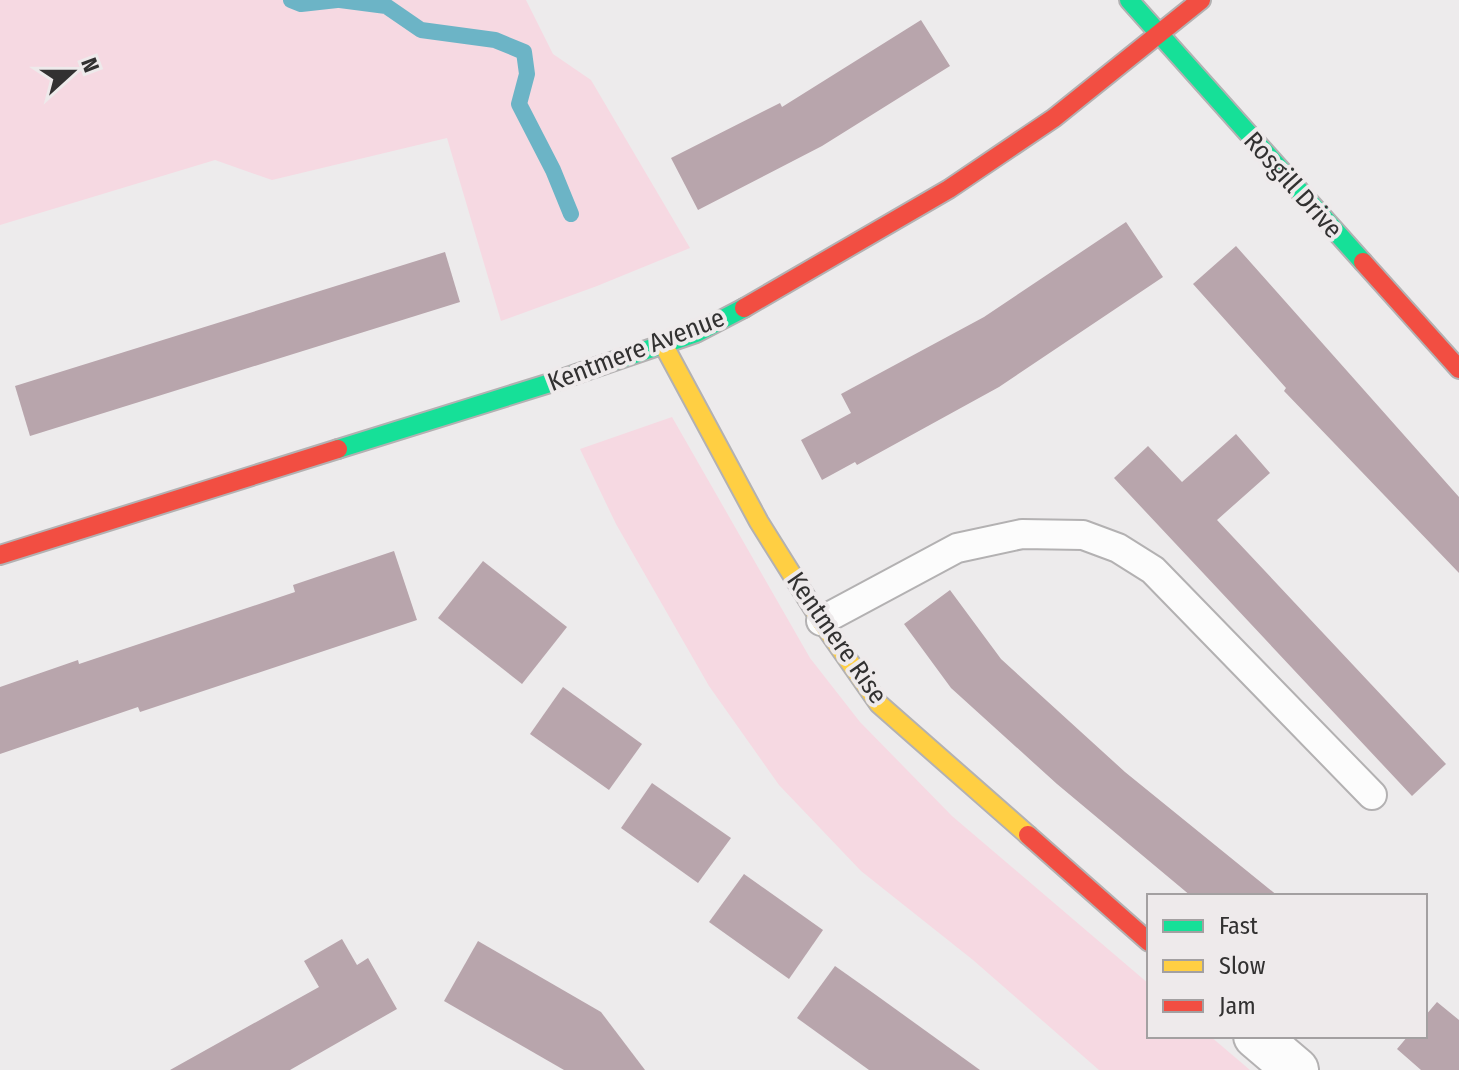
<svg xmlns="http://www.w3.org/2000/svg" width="1459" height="1070" viewBox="0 0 1459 1070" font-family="'Fira Sans Condensed',sans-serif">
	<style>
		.green { fill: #f6d9e2 }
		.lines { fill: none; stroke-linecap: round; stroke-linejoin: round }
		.stream { stroke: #6cb4c6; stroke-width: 16 }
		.building { fill: #b8a5ac }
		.lane-casing { stroke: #b3b1b2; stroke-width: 32 }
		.street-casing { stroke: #b3b1b2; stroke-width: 48 }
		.fast-casing { stroke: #b3b1b2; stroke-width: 22 }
		.slow-casing { stroke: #b3b1b2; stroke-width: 22 }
		.jam-casing { stroke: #b3b1b2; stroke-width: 22 }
		.lane { stroke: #fcfcfc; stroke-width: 28 }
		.street { stroke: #fcfcfc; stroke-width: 44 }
		.fast { stroke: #16e098; stroke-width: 18 }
		.slow { stroke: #ffcf43; stroke-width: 18 }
		.jam { stroke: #f24e42; stroke-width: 18 }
		.labels { text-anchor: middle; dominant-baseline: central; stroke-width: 8; stroke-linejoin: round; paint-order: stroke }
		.street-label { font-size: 26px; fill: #323131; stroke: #eeeaeb }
	</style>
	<rect width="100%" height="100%" fill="#edebec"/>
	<g class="green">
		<polygon points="0,0 526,0 553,54 591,80 690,248 597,286 501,321 447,138 272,180 215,160 0,225"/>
		<polygon points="672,417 810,658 860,722 952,816 1149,984 1149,1036 1210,1036 1250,1070 1099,1070 973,960 861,871 779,785 709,686 616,524 580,449"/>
	</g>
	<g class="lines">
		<g class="stream">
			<polyline points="291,0 301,4 337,0"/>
			<polyline points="340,0 386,6 421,30 495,40 524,52 527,74 519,104 553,170 571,214"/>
		</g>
	</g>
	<g class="building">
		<polygon points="921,20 950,66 822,146 698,210 671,158 780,103 782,107"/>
		<polygon points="1126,222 1163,277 999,387 857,465 855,462 822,480 801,440 851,413 841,394 984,317"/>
		<polygon points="1236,246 1459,497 1459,573 1284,391 1286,388 1193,284"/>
		<polygon points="445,252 460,302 30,436 15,386"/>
		<polygon points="1236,434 1270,473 1217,520 1446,764 1412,796 1114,478 1148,446 1182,482"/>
		<polygon points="394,551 417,620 140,712 138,707 0,754 0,687 78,660 79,664 295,592 293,585"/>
		<polygon points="483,561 567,627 522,684 438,618"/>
		<polygon points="950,590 1001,659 1125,772 1278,896 1191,896 1057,784 951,688 904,624"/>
		<polygon points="563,687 642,744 609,790 530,734"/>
		<polygon points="652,783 731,838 698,883 621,828"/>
		<polygon points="744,874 823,930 789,979 709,922"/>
		<polygon points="342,939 357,965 368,958 397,1009 290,1070 170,1070 319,987 304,961"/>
		<polygon points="478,941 601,1012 645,1070 564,1070 444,1001"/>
		<polygon points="835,966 876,995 980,1070 869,1070 797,1018"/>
		<polygon points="1437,1002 1459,1020 1459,1070 1421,1070 1397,1049 1408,1036 1425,1036 1425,1016"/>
	</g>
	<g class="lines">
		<g class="lane-casing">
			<polyline id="lane" points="821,621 957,548 1022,534 1083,535 1118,548 1153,570 1372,795"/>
		</g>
		<g class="street-casing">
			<polyline id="street" points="1256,1036 1296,1070"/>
		</g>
		<g class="fast-casing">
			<g id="fast">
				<polyline points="1129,0 1363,262"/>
				<polyline points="338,449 550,383 696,333 744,308"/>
			</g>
		</g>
		<g class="slow-casing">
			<polyline id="slow" points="663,344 759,522 821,621 879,704 1028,835"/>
		</g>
		<g class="jam-casing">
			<g id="jam">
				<polyline points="1363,262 1459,369"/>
				<polyline points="744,308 949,189 1054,118 1201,0"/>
				<polyline points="0,555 338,449"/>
				<polyline points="1028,835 1149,942"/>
			</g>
		</g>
		<use href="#lane" class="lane"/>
		<use href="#street" class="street"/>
		<use href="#fast" class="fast"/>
		<use href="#slow" class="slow"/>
		<use href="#jam" class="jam"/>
	</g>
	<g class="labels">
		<g class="street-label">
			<text transform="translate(1293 185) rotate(48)">Rosgill Drive</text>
			<text transform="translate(636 350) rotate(-21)">Kentmere Avenue</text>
			<text transform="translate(837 638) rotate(55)">Kentmere Rise</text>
		</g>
	</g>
	<rect x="1147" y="894" width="280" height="144" fill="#eeeaeb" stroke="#a3a0a1" stroke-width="2"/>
	<rect x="1163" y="920" width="40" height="12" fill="#16e098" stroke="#a3a0a1" stroke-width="2"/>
	<text x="1219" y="934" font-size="24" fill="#323131">Fast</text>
	<rect x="1163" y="960" width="40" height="12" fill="#ffcf43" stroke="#a3a0a1" stroke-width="2"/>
	<text x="1219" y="974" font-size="24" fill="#323131">Slow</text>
	<rect x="1163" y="1000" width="40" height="12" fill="#f24e42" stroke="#a3a0a1" stroke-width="2"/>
	<text x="1219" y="1014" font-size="24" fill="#323131">Jam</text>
	<g transform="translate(72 72) rotate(69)" stroke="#eeeaeb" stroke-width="6" paint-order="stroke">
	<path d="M0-6L14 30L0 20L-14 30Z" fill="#323131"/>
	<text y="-12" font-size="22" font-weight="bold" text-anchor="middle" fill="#323131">N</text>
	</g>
</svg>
